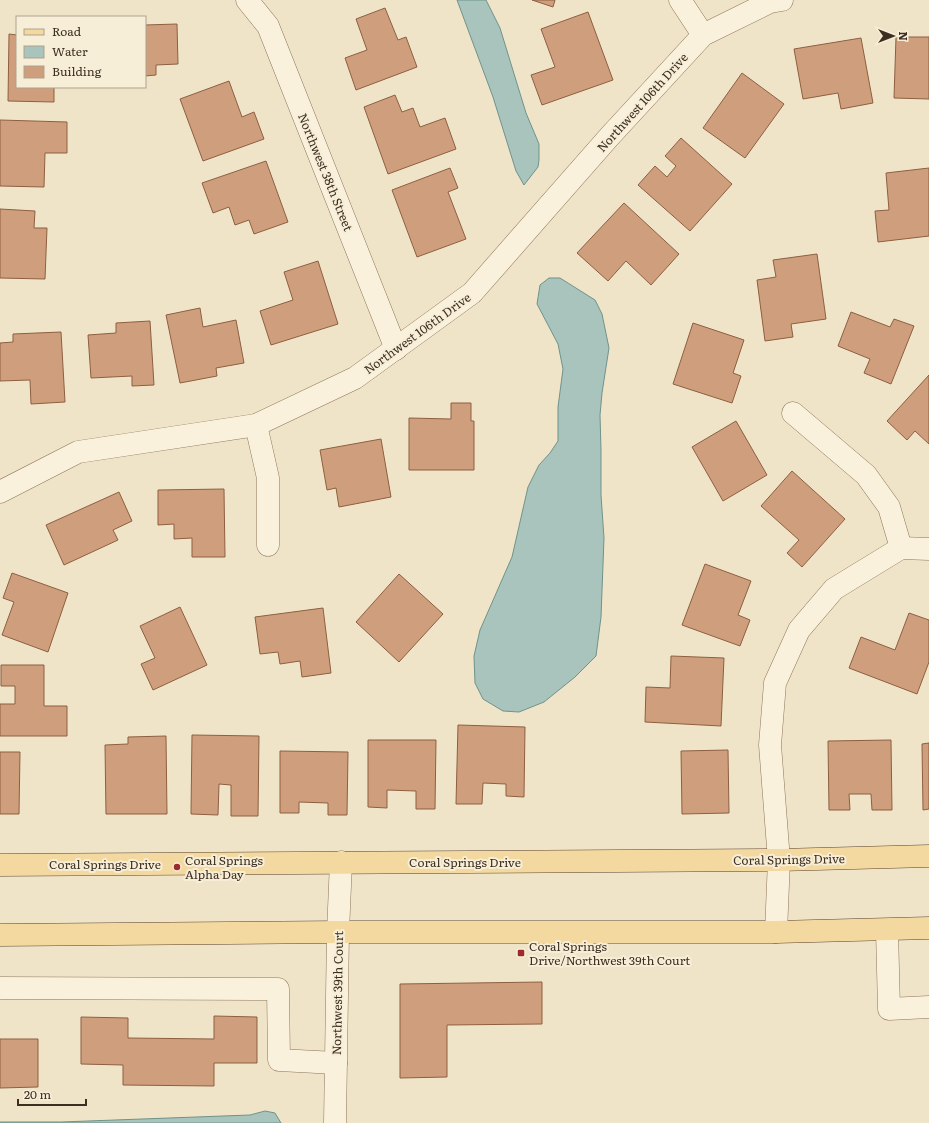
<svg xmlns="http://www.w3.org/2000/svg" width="929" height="1123" viewBox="0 0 929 1123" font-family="Literata,serif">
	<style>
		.water { fill: #a9c4bc; stroke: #6f938a }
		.building { fill: #cf9f7d; stroke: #8d5f41 }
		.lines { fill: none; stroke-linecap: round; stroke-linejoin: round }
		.minor-casing { stroke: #8d765c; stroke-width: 23 }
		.major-casing { stroke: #5b4430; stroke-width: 23 }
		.minor { stroke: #faf1dc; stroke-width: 22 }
		.major { stroke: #f3d9a0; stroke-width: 22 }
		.poi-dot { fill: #9e2a2b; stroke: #f7eed8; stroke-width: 1.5 }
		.labels { text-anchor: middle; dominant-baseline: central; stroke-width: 4; stroke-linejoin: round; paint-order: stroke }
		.street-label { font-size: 12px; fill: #3d2e20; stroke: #f7eed8 }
		.poi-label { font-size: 12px; fill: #3d2e20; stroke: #f7eed8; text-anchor: start }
	</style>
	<rect width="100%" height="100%" fill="#f0e4c8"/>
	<g class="water">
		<polygon points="457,0 486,0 500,28 526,113 539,144 539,160 538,167 524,185 516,171 493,97"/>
		<polygon points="549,278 560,278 595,300 602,314 609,348 602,393 600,415 601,450 601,495 604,538 601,617 596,656 575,677 544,702 519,712 503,711 483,699 475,683 474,656 480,630 512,557 528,487 539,465 550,453 558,441 558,407 563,369 558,344 537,304 540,285"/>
		<polygon points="265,1111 275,1113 281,1123 0,1123 0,1122 61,1122 250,1115"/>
	</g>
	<g class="building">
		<polygon points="532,0 555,0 553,7"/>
		<polygon points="385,8 398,40 406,37 417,67 356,90 345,58 367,50 356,19"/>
		<polygon points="588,12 613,80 542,105 531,75 555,67 541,29"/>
		<polygon points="177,24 178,64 156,65 156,75 145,76 145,25"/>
		<polygon points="9,34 17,35 17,87 54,87 54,102 8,101"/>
		<polygon points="896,37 929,37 929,99 894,98"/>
		<polygon points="861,38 873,103 841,109 838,93 803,99 794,49"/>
		<polygon points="742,73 784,104 745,158 703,128"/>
		<polygon points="229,81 242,117 254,112 264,139 203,161 180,99"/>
		<polygon points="395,95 402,112 413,108 420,127 445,118 456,149 388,174 364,107"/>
		<polygon points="0,120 67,122 67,153 45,153 44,187 0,186"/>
		<polygon points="681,138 732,184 690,231 638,185 655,166 667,177 676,166 665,156"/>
		<polygon points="266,161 288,222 254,234 249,220 235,225 229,207 213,213 202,183"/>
		<polygon points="450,168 458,188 448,192 466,239 417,257 392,190"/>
		<polygon points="929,168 929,236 878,242 875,211 889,210 886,173"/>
		<polygon points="624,203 679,254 651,285 626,261 608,281 577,253"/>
		<polygon points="0,209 35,211 34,228 47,228 45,279 0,278"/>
		<polygon points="817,254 826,319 791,324 793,337 765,341 757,280 776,277 773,260"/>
		<polygon points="318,261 338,324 271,345 260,311 293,300 284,272"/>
		<polygon points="200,308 203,327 236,320 244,363 216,368 217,376 180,383 166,315"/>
		<polygon points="851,312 890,327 894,319 914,326 891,384 864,373 870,359 838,346"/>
		<polygon points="150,321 154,385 132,386 132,376 91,378 88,335 116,333 116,323"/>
		<polygon points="693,323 744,340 733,373 741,376 732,403 673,384"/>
		<polygon points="61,332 65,402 31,404 30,380 0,381 0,343 13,342 13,334"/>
		<polygon points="929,375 929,444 915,431 907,440 887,421"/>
		<polygon points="451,403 471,403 471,421 474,421 474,470 409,470 409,418 451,419"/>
		<polygon points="736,421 767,475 723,501 692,447"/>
		<polygon points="381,439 391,497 339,507 336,488 327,490 320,450"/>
		<polygon points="792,471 845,519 802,567 787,553 799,540 761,506"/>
		<polygon points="224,489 225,557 192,557 192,538 174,539 174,524 158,525 158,490"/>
		<polygon points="119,492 132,521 113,530 118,540 64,565 46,525"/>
		<polygon points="705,564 751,581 738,615 750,620 740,646 682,625"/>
		<polygon points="12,573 68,593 48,652 2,635 14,602 3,598"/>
		<polygon points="399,574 443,614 399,662 356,622"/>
		<polygon points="180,607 207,665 153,690 141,664 155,658 140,626"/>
		<polygon points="323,608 331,673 302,677 300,661 280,664 278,652 260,654 255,617"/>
		<polygon points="909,613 929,620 929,662 917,694 849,668 861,637 895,650"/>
		<polygon points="671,656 724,658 721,726 645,722 646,687 670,688"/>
		<polygon points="1,665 44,665 44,706 67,706 67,736 0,736 0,704 15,704 15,686 1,686"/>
		<polygon points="458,725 525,727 524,797 506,796 506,784 483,783 482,804 456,804"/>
		<polygon points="192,735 259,736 258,816 231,816 231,785 219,784 218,815 191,814"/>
		<polygon points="166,736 167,814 106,814 105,745 128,744 128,737"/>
		<polygon points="368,740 436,740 435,809 416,809 416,791 387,790 387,808 368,807"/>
		<polygon points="891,740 892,810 872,810 871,794 849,794 850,810 829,810 828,741"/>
		<polygon points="929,743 929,809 923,810 922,744"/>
		<polygon points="728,750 729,813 682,814 681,751"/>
		<polygon points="280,751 348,752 347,815 328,815 328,803 299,802 299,813 280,813"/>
		<polygon points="0,752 20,752 19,814 0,814"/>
		<polygon points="542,982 542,1024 447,1025 447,1077 400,1078 400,984"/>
		<polygon points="214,1016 257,1017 257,1063 214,1063 214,1086 123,1085 123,1065 81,1064 81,1017 128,1018 128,1038 214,1039"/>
		<polygon points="0,1039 38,1039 38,1087 0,1088"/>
	</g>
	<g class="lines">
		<g class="minor-casing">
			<g id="minor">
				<polyline points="247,0 268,26 396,349"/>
				<polyline points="680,0 703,35"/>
				<polyline points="793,413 866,475 889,507 901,548"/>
				<polyline points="256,425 268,478 268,545"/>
				<polyline points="0,492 78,452 256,425 355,378 472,293 609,137 703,35 770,2 782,0"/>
				<polyline points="887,930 889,1009 929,1007"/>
				<polyline points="776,932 779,860 770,745 775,683 799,630 834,589 901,548 929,549"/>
				<polyline points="0,988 278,989 279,1060 336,1063"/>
				<polyline points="335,1123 338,932 341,862"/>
			</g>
		</g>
		<g class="major-casing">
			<g id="major">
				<polyline points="0,865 779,860 929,856"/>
				<polyline points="0,935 338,932 776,932 929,928"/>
			</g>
		</g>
		<use href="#minor" class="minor"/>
		<use href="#major" class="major"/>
	</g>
	<g class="poi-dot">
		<circle cx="177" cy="867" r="4"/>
		<rect x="517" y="949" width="8" height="8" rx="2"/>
	</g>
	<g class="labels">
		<g class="street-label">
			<text transform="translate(642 102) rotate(-48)">Northwest 106th Drive</text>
			<text transform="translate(326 172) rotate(68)">Northwest 38th Street</text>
			<text transform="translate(417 333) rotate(-36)">Northwest 106th Drive</text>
			<text transform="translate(789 859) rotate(-1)">Coral Springs Drive</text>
			<text x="465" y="862">Coral Springs Drive</text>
			<text x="105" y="864">Coral Springs Drive</text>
			<text transform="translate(337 993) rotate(-89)">Northwest 39th Court</text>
		</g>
		<g class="poi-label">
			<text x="185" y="860">Coral Springs<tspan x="185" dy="14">Alpha Day</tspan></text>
			<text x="529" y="946">Coral Springs<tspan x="529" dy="14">Drive/Northwest 39th Court</tspan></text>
		</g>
	</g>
	<rect x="16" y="16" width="130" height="72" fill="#f7eed8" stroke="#ada18e"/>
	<rect x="24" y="29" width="20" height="6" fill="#f3d9a0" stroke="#ada18e"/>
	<text x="52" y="36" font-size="12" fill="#3d2e20">Road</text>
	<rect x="24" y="46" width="20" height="12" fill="#a9c4bc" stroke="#ada18e"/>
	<text x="52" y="56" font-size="12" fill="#3d2e20">Water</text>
	<rect x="24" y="66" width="20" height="12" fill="#cf9f7d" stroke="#ada18e"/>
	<text x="52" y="76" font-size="12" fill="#3d2e20">Building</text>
	<g transform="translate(893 36) rotate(90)" stroke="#f7eed8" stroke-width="3" paint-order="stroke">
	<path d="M0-3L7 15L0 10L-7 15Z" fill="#3d2e20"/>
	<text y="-6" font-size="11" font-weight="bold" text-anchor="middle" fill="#3d2e20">N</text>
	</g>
	<path d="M18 1099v6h68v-6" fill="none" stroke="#3d2e20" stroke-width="2"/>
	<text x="24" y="1099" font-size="12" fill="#3d2e20" stroke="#f7eed8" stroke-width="3" paint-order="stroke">20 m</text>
</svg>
